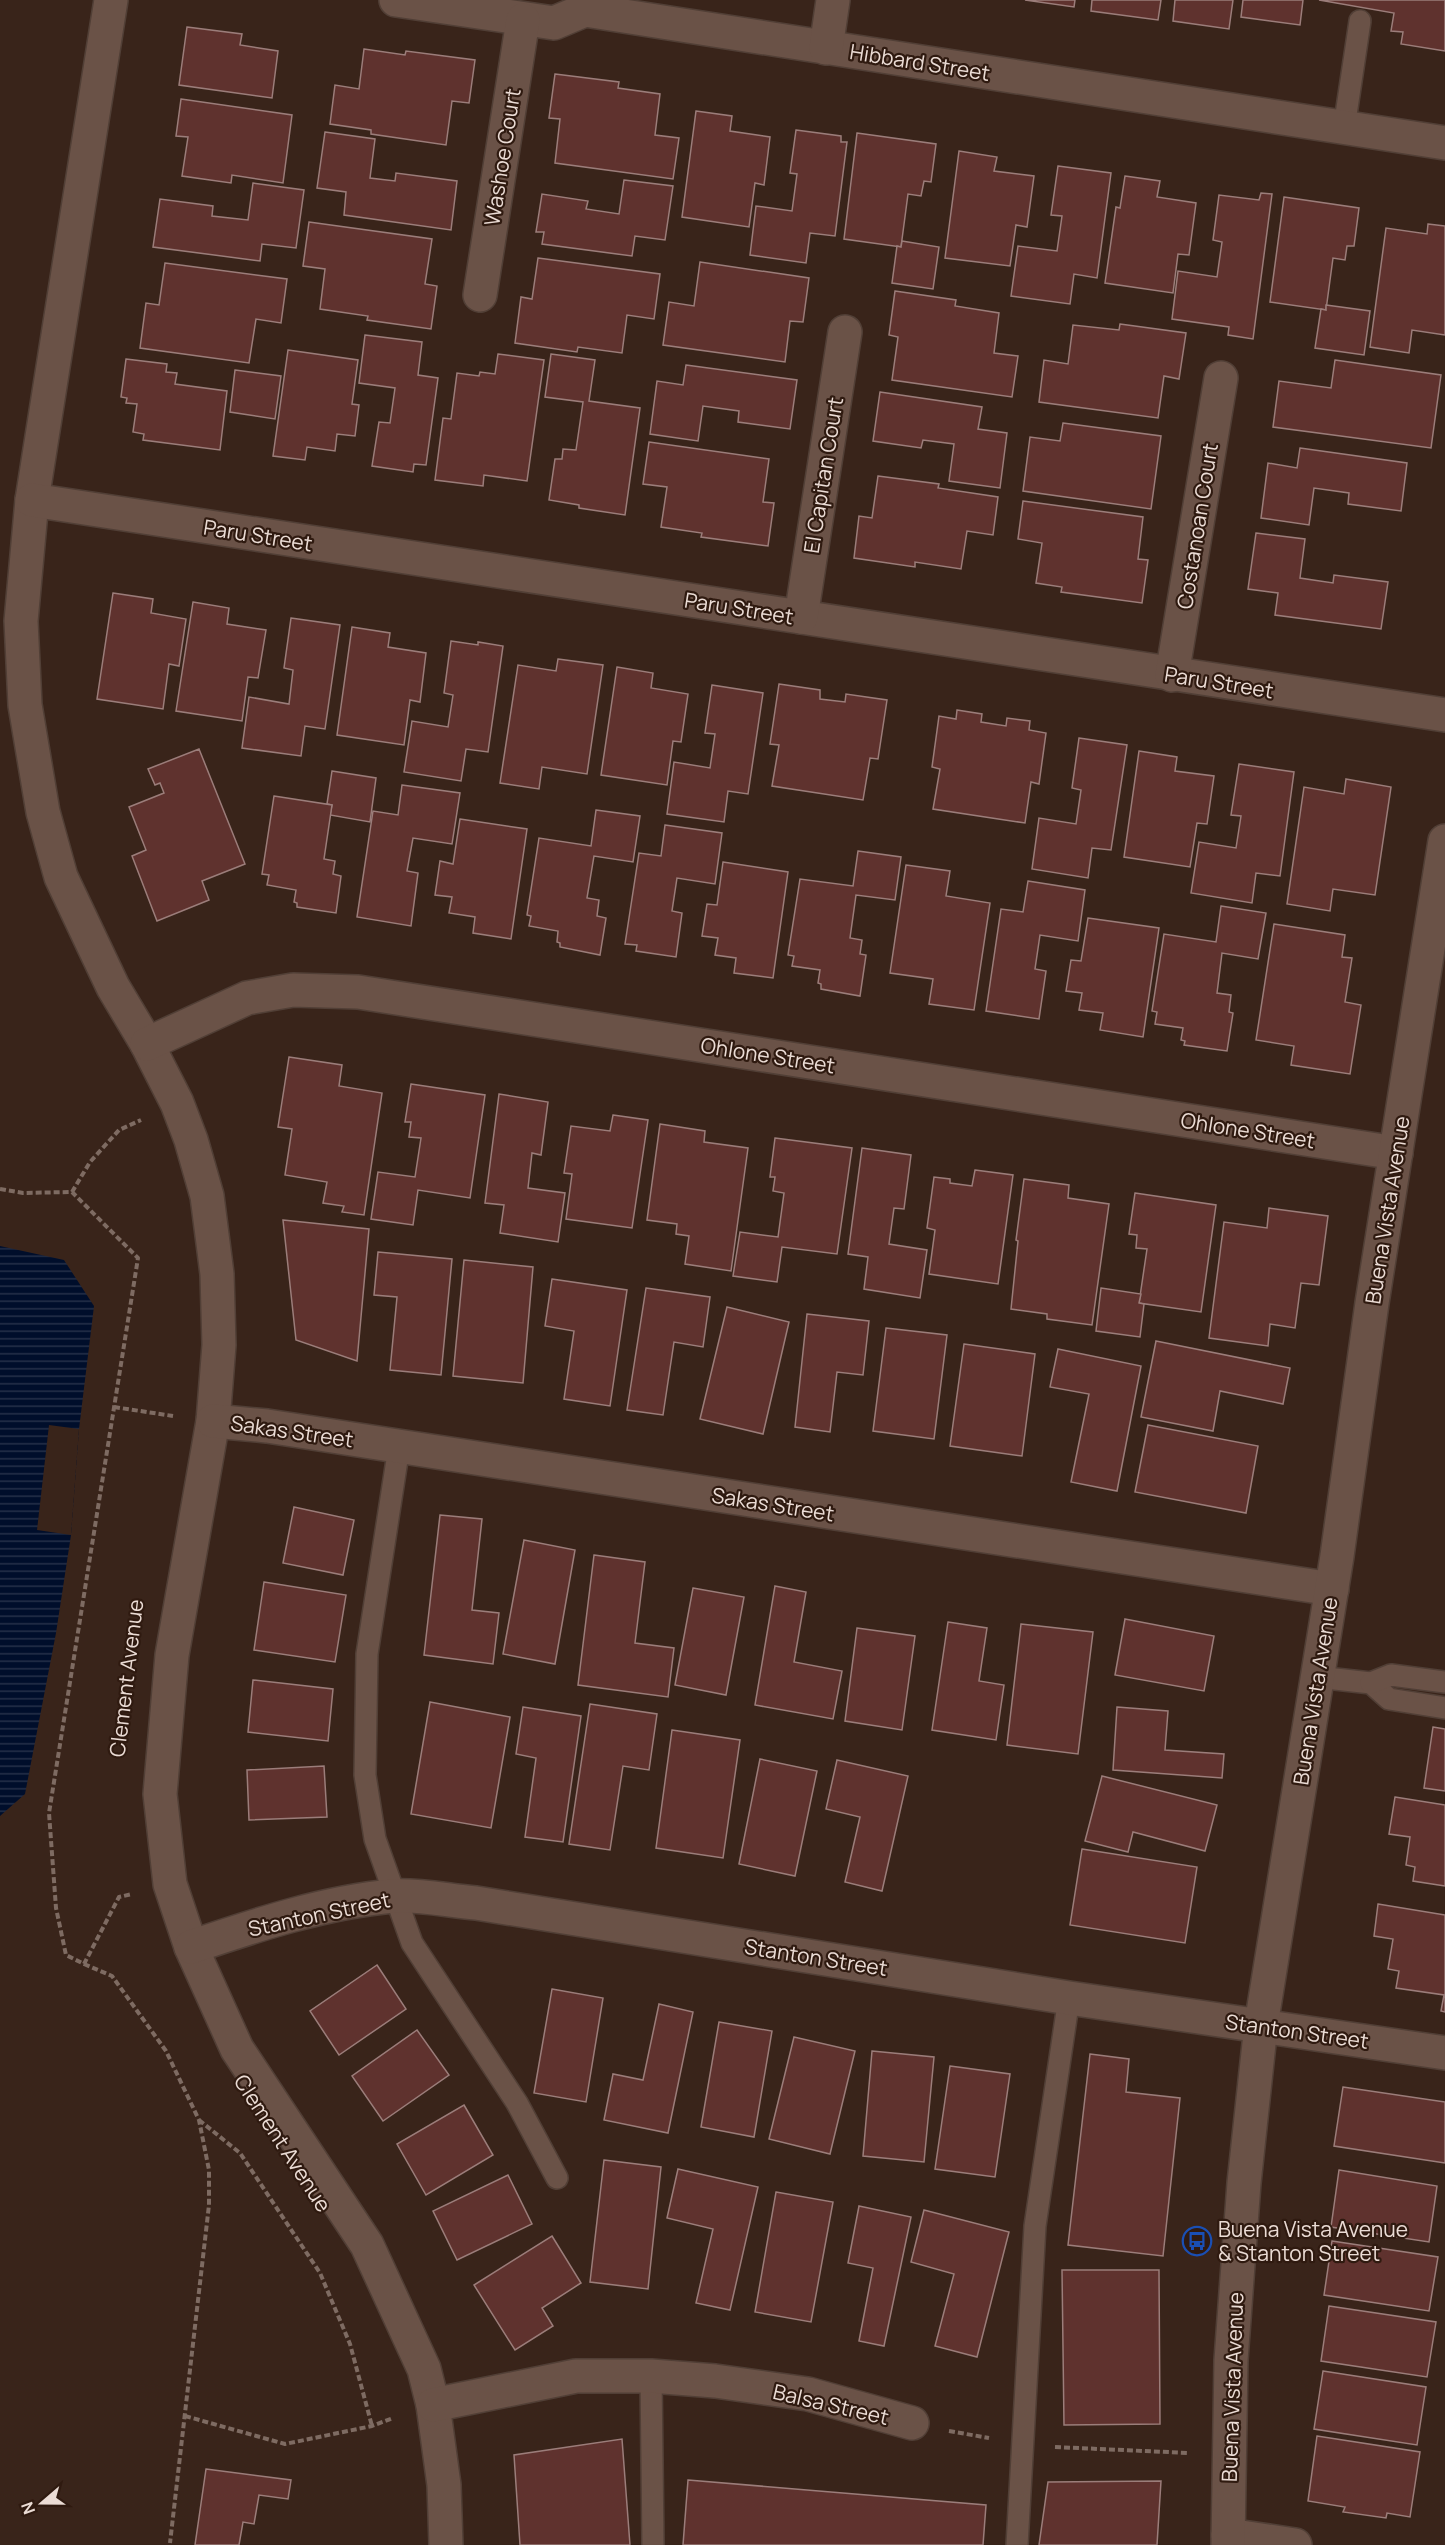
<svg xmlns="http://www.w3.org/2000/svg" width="1445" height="2545" viewBox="0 0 1445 2545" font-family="Manrope,sans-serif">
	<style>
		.water { fill: url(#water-rules) }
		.pier { fill: #39241a }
		.building { fill: #5f322e; stroke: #9b7d7a; stroke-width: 1.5 }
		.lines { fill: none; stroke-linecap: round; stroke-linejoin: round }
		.lane-casing { stroke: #513f36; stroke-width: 24 }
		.street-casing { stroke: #513f36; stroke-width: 36 }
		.secondary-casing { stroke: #513f36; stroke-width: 36 }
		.path { stroke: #7e6b62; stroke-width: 4; stroke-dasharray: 6 3; stroke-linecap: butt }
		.lane { stroke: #6a5247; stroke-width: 21 }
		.street { stroke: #6a5247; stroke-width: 33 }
		.secondary { stroke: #6a5247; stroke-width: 33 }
		.labels { text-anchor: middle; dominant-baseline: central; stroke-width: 4.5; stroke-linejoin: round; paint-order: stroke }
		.street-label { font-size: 21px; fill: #ebdcd5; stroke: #2f1a10 }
		.poi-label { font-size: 21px; fill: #ebdcd5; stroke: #2f1a10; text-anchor: start }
	</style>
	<defs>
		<pattern id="water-rules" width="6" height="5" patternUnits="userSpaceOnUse" patternTransform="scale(1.5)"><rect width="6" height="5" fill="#000e2b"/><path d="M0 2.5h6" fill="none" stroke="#253049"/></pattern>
	</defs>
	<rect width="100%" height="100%" fill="#39241a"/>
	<polygon class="water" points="0,1246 64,1260 94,1306 79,1429 71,1535 56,1633 25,1794 0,1816"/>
	<polygon class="pier" points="49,1425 79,1429 71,1535 37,1530"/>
	<g class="building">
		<polygon points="1025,0 1075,0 1074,7"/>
		<polygon points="1092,0 1161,0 1158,20 1091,11"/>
		<polygon points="1175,0 1233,0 1229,29 1173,21"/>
		<polygon points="1243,0 1303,0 1300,25 1241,17"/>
		<polygon points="1319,0 1445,0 1445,51 1401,44 1403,32 1391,31 1394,13"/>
		<polygon points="187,27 242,34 240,45 278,51 272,98 179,85"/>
		<polygon points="364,49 405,55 406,51 475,60 469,103 452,101 446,145 371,134 371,130 330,124 335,85 359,89"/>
		<polygon points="555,74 619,82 618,88 660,94 655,135 679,138 673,179 555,163 560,119 549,118"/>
		<polygon points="181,99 292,115 283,183 232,175 231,183 182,176 188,137 176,136"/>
		<polygon points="696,111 732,116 730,131 770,137 764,185 755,183 749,227 682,217"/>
		<polygon points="796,130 841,136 841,142 847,142 835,236 810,233 806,263 750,255 756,206 792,211 797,174 790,173"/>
		<polygon points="325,132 375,139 370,178 395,181 396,173 457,181 451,230 344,215 346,192 317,188"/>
		<polygon points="857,133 936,144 931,182 924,181 921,196 908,194 901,247 844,239"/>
		<polygon points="959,151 997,157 994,171 1034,176 1027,227 1016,225 1010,266 945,258"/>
		<polygon points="1058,166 1111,173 1097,278 1074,274 1070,304 1011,296 1018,246 1057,251 1062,216 1051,215"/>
		<polygon points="1125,176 1160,181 1157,197 1196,203 1189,255 1178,254 1173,293 1105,283 1116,207 1120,208"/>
		<polygon points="624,180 673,186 665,240 635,236 632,256 542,244 544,232 536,232 542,194 588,201 586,209 619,214"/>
		<polygon points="253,183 304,190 296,248 262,244 260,261 153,247 160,199 213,206 212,216 248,220"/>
		<polygon points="1261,193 1272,194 1253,339 1228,335 1229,327 1172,319 1178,271 1217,277 1222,242 1213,240 1219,195 1259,200"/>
		<polygon points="1284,197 1359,208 1354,246 1347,246 1345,260 1333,258 1326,310 1270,302"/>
		<polygon points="309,222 432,239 425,284 437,286 431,329 367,320 368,316 320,309 325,269 303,266"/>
		<polygon points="1428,224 1445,226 1445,335 1412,330 1409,353 1370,347 1386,228 1427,234"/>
		<polygon points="902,241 939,247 933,289 892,283 897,246 901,247"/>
		<polygon points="538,258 660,274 654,319 627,315 622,353 578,347 577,352 515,343 521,297 532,299"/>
		<polygon points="700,262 809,278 803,322 790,321 785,362 663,345 669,302 694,306"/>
		<polygon points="165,263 287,279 281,323 256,319 249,363 140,348 146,303 159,305"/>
		<polygon points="895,291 956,300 955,306 999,313 994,353 1018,356 1012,397 892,380 898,337 889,335"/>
		<polygon points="1326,305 1370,311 1364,355 1315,348 1321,309 1326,310"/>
		<polygon points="1120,324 1186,333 1179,379 1164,376 1158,418 1039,402 1044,360 1068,364 1073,325 1119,330"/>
		<polygon points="365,335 422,342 418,375 438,378 426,465 414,464 413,472 372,466 379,422 390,423 395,388 359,383"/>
		<polygon points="288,350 358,360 352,404 359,405 355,436 337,434 335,451 307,447 305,460 273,456"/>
		<polygon points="498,354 544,360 527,481 484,475 483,486 435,480 443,418 451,419 457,373 479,376 480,372 495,374"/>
		<polygon points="551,354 595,360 589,401 640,408 625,515 579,508 579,505 549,500 555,459 562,459 563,449 576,450 583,402 545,397"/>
		<polygon points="126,359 167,364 166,372 177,373 175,384 227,391 220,450 143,440 144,434 133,432 137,404 126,403 127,398 121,397"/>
		<polygon points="1335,360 1441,375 1431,448 1273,427 1279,381 1331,388"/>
		<polygon points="686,365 797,380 790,429 738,422 739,411 703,406 698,441 650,434 657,381 683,385"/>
		<polygon points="235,370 281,376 275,419 230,412"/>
		<polygon points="880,392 982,407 978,429 1007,433 1000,488 949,481 954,444 923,440 921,448 873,441"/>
		<polygon points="1063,423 1161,436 1151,509 1023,491 1030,437 1060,441"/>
		<polygon points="649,442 769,459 763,502 774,503 768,546 701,537 702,533 661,527 667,487 643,484"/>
		<polygon points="1300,448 1407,463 1401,511 1348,504 1349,493 1314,488 1309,525 1261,518 1268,463 1297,468"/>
		<polygon points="878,476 939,484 938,488 998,497 993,535 967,531 961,569 915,562 915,567 854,558 859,516 872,518"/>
		<polygon points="1023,501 1143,517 1138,559 1148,560 1142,603 1061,592 1062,587 1036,583 1042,543 1018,539"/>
		<polygon points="1256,533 1305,539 1300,578 1333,583 1334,575 1388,582 1381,629 1275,615 1278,593 1248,589"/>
		<polygon points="113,593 153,599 151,613 186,619 179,666 169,664 163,709 97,699"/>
		<polygon points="193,602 229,608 227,624 266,630 258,678 248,677 242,721 176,711"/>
		<polygon points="291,618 340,625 325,729 305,726 301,756 242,748 249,697 289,704 293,670 284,668"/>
		<polygon points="352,627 390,633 388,647 426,653 420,702 410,700 404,745 337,735"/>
		<polygon points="451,641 478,645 478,642 503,646 488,752 466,749 461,781 404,772 412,721 448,727 453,695 444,693"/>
		<polygon points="558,659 603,665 587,774 542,767 539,789 500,783 518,665 556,671"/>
		<polygon points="617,667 653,673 651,688 688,694 681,742 673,741 667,785 601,775"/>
		<polygon points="779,684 820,690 820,699 845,702 846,694 887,700 878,759 870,758 863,800 772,786 779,745 770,744"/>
		<polygon points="712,685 763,693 748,794 728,791 724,822 667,814 674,762 710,768 715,734 705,733"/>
		<polygon points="957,710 982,714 981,722 1006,726 1007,718 1030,721 1029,730 1046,733 1039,784 1031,782 1025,823 933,809 940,769 932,767 939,716 956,719"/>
		<polygon points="1079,738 1127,745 1111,850 1092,848 1088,878 1032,869 1039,818 1076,824 1081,790 1072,788"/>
		<polygon points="199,749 245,864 202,881 209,900 157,921 132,856 146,850 129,807 164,793 160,783 155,785 148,769"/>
		<polygon points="1139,751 1177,757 1175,771 1214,776 1207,824 1197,823 1190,867 1124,857"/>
		<polygon points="1239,764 1294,772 1280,876 1256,873 1252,903 1191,893 1199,842 1236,848 1241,816 1231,815"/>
		<polygon points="332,771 376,778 370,822 330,815 332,805 327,804"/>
		<polygon points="1346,779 1391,787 1375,895 1333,889 1330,911 1287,904 1304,787 1344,794"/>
		<polygon points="402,785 460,793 452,844 413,838 407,871 418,873 411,926 357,917 373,811 398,815"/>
		<polygon points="274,796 332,805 324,859 335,861 333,874 341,876 336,913 297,907 297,903 294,902 296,890 267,885 269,875 262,874"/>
		<polygon points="596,810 640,816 633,862 594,856 587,898 599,900 597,916 606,918 600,955 560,947 560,943 557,942 558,931 529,926 531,916 527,915 539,838 591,846"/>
		<polygon points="460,819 527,829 511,939 473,933 475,917 449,913 452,897 435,895 440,861 453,864"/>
		<polygon points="665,825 722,833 715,884 677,878 672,911 682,913 676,957 636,951 637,945 625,944 639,853 661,856"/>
		<polygon points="858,851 901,857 895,900 856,895 850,938 862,940 860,954 866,955 860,996 821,989 821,984 818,983 820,970 792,966 794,956 788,955 800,879 853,886"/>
		<polygon points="723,862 788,872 773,978 734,973 736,958 715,955 718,938 702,936 707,904 717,905"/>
		<polygon points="906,865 950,871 946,896 990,903 974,1010 929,1004 933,979 890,973"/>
		<polygon points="1028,881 1085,890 1078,941 1040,935 1035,969 1046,971 1039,1019 986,1011 1001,909 1023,912"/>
		<polygon points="1221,906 1266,913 1258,959 1222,953 1217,993 1231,995 1229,1012 1233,1013 1227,1051 1184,1045 1185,1041 1181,1040 1183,1028 1155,1024 1157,1012 1152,1011 1164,934 1216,942"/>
		<polygon points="1088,918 1159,928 1143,1037 1100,1030 1103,1013 1079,1010 1082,993 1066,991 1071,960 1081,961"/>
		<polygon points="1274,924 1345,935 1342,957 1352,958 1345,1002 1361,1005 1350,1074 1291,1065 1294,1046 1256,1040"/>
		<polygon points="289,1057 342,1065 339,1086 382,1093 364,1215 342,1212 344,1206 323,1203 327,1182 285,1175 292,1129 278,1127"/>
		<polygon points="411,1084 485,1095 470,1198 418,1190 413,1225 371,1219 378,1172 415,1177 421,1138 409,1137 411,1122 405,1122"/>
		<polygon points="499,1094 548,1102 541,1155 532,1153 528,1188 565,1193 558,1242 500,1233 504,1205 485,1203"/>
		<polygon points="613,1115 648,1120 632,1228 566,1219 572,1174 564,1173 571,1126 610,1131"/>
		<polygon points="660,1124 705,1131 704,1142 748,1148 731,1271 685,1264 689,1236 676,1234 677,1224 647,1220"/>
		<polygon points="775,1138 852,1148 837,1254 782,1247 777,1282 733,1276 740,1232 778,1237 784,1193 773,1191 775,1177 770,1177"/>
		<polygon points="862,1148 911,1155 904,1209 894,1208 889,1244 927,1250 920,1298 864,1289 868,1257 848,1254"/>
		<polygon points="975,1170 1013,1175 998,1284 929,1274 935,1230 927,1228 934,1177 950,1179 950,1183 972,1186"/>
		<polygon points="1024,1179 1069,1185 1068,1198 1109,1204 1092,1325 1047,1319 1047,1314 1011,1309 1018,1241 1016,1240"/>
		<polygon points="1135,1193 1216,1205 1201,1312 1139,1303 1147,1249 1136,1248 1137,1235 1129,1234"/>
		<polygon points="1269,1208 1328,1216 1319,1285 1301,1283 1295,1328 1270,1324 1268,1346 1209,1338 1224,1222 1267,1228"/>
		<polygon points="283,1220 369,1229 357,1361 296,1340"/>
		<polygon points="378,1252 452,1259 441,1375 390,1370 397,1297 374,1295"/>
		<polygon points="464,1260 533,1267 523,1383 453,1376"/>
		<polygon points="552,1279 627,1290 610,1406 564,1399 574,1331 545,1326"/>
		<polygon points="646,1288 710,1297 703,1347 674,1342 663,1415 627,1410"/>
		<polygon points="1101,1288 1141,1294 1139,1303 1144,1304 1140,1337 1096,1331"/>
		<polygon points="727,1307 789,1322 763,1434 700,1419"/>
		<polygon points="807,1314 869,1321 863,1375 837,1372 830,1432 795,1427"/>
		<polygon points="886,1328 947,1335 934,1439 873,1431"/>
		<polygon points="1156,1341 1290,1368 1283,1404 1220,1391 1213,1431 1141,1417"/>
		<polygon points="964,1344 1035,1354 1022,1456 950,1446"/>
		<polygon points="1058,1349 1141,1366 1117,1491 1071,1482 1089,1394 1050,1387"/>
		<polygon points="1148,1425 1258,1446 1246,1513 1135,1492"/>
		<polygon points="294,1507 354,1520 343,1575 283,1563"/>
		<polygon points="440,1515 482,1519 472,1610 499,1613 493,1664 424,1655"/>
		<polygon points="524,1540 575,1550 555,1664 503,1654"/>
		<polygon points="594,1555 645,1562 635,1643 674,1648 668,1697 578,1685"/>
		<polygon points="264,1582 346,1595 335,1662 254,1650"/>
		<polygon points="775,1586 806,1592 794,1662 842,1671 833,1719 755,1705"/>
		<polygon points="693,1588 744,1597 726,1695 675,1685"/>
		<polygon points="1125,1619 1214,1636 1204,1691 1115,1675"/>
		<polygon points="948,1622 987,1628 979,1681 1004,1685 996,1740 932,1730"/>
		<polygon points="1021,1624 1093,1632 1078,1754 1007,1745"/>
		<polygon points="857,1628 915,1636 902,1730 845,1721"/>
		<polygon points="253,1680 333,1689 328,1741 248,1732"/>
		<polygon points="430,1702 510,1717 491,1828 411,1814"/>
		<polygon points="590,1704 657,1714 649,1770 623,1766 610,1850 569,1844"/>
		<polygon points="523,1707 581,1716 563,1842 525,1837 536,1758 516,1754"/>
		<polygon points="1117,1707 1168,1711 1165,1750 1224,1754 1222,1778 1113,1770"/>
		<polygon points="1433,1727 1445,1729 1445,1791 1424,1788"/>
		<polygon points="672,1730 740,1740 723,1858 656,1848"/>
		<polygon points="760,1759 817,1771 795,1876 739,1864"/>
		<polygon points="837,1760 908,1776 882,1891 845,1882 860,1817 826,1809"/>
		<polygon points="324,1766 327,1817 249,1820 247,1770"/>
		<polygon points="1102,1776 1217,1805 1205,1851 1133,1832 1128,1852 1085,1841"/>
		<polygon points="1395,1797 1445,1805 1445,1886 1413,1881 1415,1867 1406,1865 1410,1837 1389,1834"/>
		<polygon points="1082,1849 1197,1867 1185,1943 1070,1925"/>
		<polygon points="1378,1904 1445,1915 1445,2012 1441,2011 1444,1995 1396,1988 1399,1971 1388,1969 1393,1939 1374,1936"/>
		<polygon points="377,1965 406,2009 339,2055 310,2011"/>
		<polygon points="552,1989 603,1998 586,2102 534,2093"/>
		<polygon points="659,2004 693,2012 668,2133 604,2120 613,2074 643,2080"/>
		<polygon points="719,2022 772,2031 754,2137 701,2127"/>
		<polygon points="417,2030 449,2075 383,2121 352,2076"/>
		<polygon points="794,2037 855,2051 830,2154 769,2139"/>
		<polygon points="872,2051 934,2057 924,2162 863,2156"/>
		<polygon points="1090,2054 1129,2059 1126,2092 1180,2098 1163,2256 1068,2245"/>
		<polygon points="950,2066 1010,2074 995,2177 935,2169"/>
		<polygon points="1343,2087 1445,2102 1445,2163 1334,2146"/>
		<polygon points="464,2105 493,2155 426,2195 397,2144"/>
		<polygon points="604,2160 661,2167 648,2289 590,2282"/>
		<polygon points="678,2169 758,2187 730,2310 696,2303 713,2229 667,2218"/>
		<polygon points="1339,2170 1437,2186 1429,2242 1331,2227"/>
		<polygon points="508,2175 532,2224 457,2260 433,2211"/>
		<polygon points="776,2192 833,2202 811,2322 755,2312"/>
		<polygon points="859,2206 911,2217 884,2346 859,2341 873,2268 848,2263"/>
		<polygon points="924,2210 1009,2232 977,2357 935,2346 954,2274 911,2262"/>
		<polygon points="552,2236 581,2283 542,2308 553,2326 515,2350 474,2285"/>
		<polygon points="1332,2241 1438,2257 1429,2311 1324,2295"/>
		<polygon points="1062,2270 1159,2270 1160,2424 1064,2425"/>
		<polygon points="1329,2306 1436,2322 1427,2377 1321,2361"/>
		<polygon points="1323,2371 1426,2387 1417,2445 1314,2429"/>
		<polygon points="1317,2436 1420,2452 1410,2517 1387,2513 1386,2518 1343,2512 1345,2507 1308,2501"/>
		<polygon points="622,2439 630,2545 520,2545 514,2455"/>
		<polygon points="206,2469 291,2480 288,2499 259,2495 254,2524 243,2522 239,2545 195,2545"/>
		<polygon points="688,2480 986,2505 983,2545 683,2545"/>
		<polygon points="1161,2481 1157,2545 1039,2545 1048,2482"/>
	</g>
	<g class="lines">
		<g class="lane-casing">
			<g id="lane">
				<polyline points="1344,128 1360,21"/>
				<polyline points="399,1447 367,1654 365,1775 375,1839 412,1943 517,2103 557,2178"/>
				<polyline points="1317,1677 1371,1683 1389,1699 1445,1708"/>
				<polyline points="1371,1683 1391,1675 1445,1682"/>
				<polyline points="651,2376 653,2545"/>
				<polyline points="1017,2545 1035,2226 1069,1998"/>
			</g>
		</g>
		<g class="street-casing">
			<g id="street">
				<polyline points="111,0 32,500 21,621 25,705 43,812 61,877 113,987 147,1044 177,1103 191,1140 207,1196 217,1274 219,1345 213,1421 172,1655 160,1794 170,1884 191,1947 237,2049 367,2245 424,2369 433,2405 444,2485 446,2545"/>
				<polyline points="396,0 554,23 585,10 1445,143"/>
				<polyline points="826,48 833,0"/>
				<polyline points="480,295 523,20"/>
				<polyline points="32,500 1445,715"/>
				<polyline points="801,617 845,332"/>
				<polyline points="1172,675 1221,378"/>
				<polyline points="147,1044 247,998 293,990 358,992 1396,1153"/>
				<polyline points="213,1421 267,1426 1332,1589"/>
				<path d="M191 1947C256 1925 325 1902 393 1896 420 1894 449 1901 476 1903L1069 1998 1445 2053"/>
				<polyline points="433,2405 576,2376 651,2376 715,2381 808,2394 912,2423"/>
				<polyline points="1228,2535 1295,2545"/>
			</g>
		</g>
		<g class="secondary-casing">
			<polyline id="secondary" points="1228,2545 1231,2360 1244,2183 1261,2025 1337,1556 1372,1303 1445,841"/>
		</g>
		<g class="path">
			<polyline points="0,1189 23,1193 72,1192 138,1258 49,1813 56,1908 66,1955 84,1964 119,1897 132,1894"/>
			<polyline points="72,1192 90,1162 119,1130 141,1120"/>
			<polyline points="114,1407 173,1416"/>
			<polyline points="84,1964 112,1976 166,2051 199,2120 209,2170 209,2205 170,2543"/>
			<polyline points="199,2120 240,2153 320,2273 350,2344 372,2426"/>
			<polyline points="185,2416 285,2444 372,2426 393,2418"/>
			<polyline points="949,2431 989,2438"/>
			<polyline points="1055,2447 1189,2453"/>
		</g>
		<use href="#lane" class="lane"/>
		<use href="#street" class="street"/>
		<use href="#secondary" class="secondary"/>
	</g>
	<defs>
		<g id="bus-ring" transform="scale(1.5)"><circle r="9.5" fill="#2f1a10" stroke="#1a4fb4" stroke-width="1.5"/><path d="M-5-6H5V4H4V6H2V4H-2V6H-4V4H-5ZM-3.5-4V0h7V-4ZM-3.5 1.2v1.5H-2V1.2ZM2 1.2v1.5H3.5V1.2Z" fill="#1a4fb4"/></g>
	</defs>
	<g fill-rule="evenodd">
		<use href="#bus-ring" x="1197" y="2241"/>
	</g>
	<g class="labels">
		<g class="street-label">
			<text transform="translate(920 62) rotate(9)">Hibbard Street</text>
			<text transform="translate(502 157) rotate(-81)">Washoe Court</text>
			<text transform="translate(823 475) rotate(-81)">El Capitan Court</text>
			<text transform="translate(1197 526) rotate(-81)">Costanoan Court</text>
			<text transform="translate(258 535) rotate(9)">Paru Street</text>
			<text transform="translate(739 608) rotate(9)">Paru Street</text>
			<text transform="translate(1219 682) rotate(9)">Paru Street</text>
			<text transform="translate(768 1055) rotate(9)">Ohlone Street</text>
			<text transform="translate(1248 1130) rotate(9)">Ohlone Street</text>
			<text transform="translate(1387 1210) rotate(-81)">Buena Vista Avenue</text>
			<text transform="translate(292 1431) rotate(8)">Sakas Street</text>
			<text transform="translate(773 1504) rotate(9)">Sakas Street</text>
			<text transform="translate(126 1678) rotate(-83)">Clement Avenue</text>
			<text transform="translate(1315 1691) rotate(-81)">Buena Vista Avenue</text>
			<text transform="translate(319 1914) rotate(-12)">Stanton Street</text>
			<text transform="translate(816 1957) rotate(9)">Stanton Street</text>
			<text transform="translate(1297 2031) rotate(8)">Stanton Street</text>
			<text transform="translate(283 2143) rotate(57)">Clement Avenue</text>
			<text transform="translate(1232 2387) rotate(-88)">Buena Vista Avenue</text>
			<text transform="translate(831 2404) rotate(13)">Balsa Street</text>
		</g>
		<g class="poi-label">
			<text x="1218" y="2229">Buena Vista Avenue<tspan x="1218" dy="24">&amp; Stanton Street</tspan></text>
		</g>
	</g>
	<g transform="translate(42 2503) rotate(250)" stroke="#2f1a10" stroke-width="4.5" paint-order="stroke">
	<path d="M0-4.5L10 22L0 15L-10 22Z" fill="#ebdcd5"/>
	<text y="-9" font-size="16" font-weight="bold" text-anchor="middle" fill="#ebdcd5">N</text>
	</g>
</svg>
